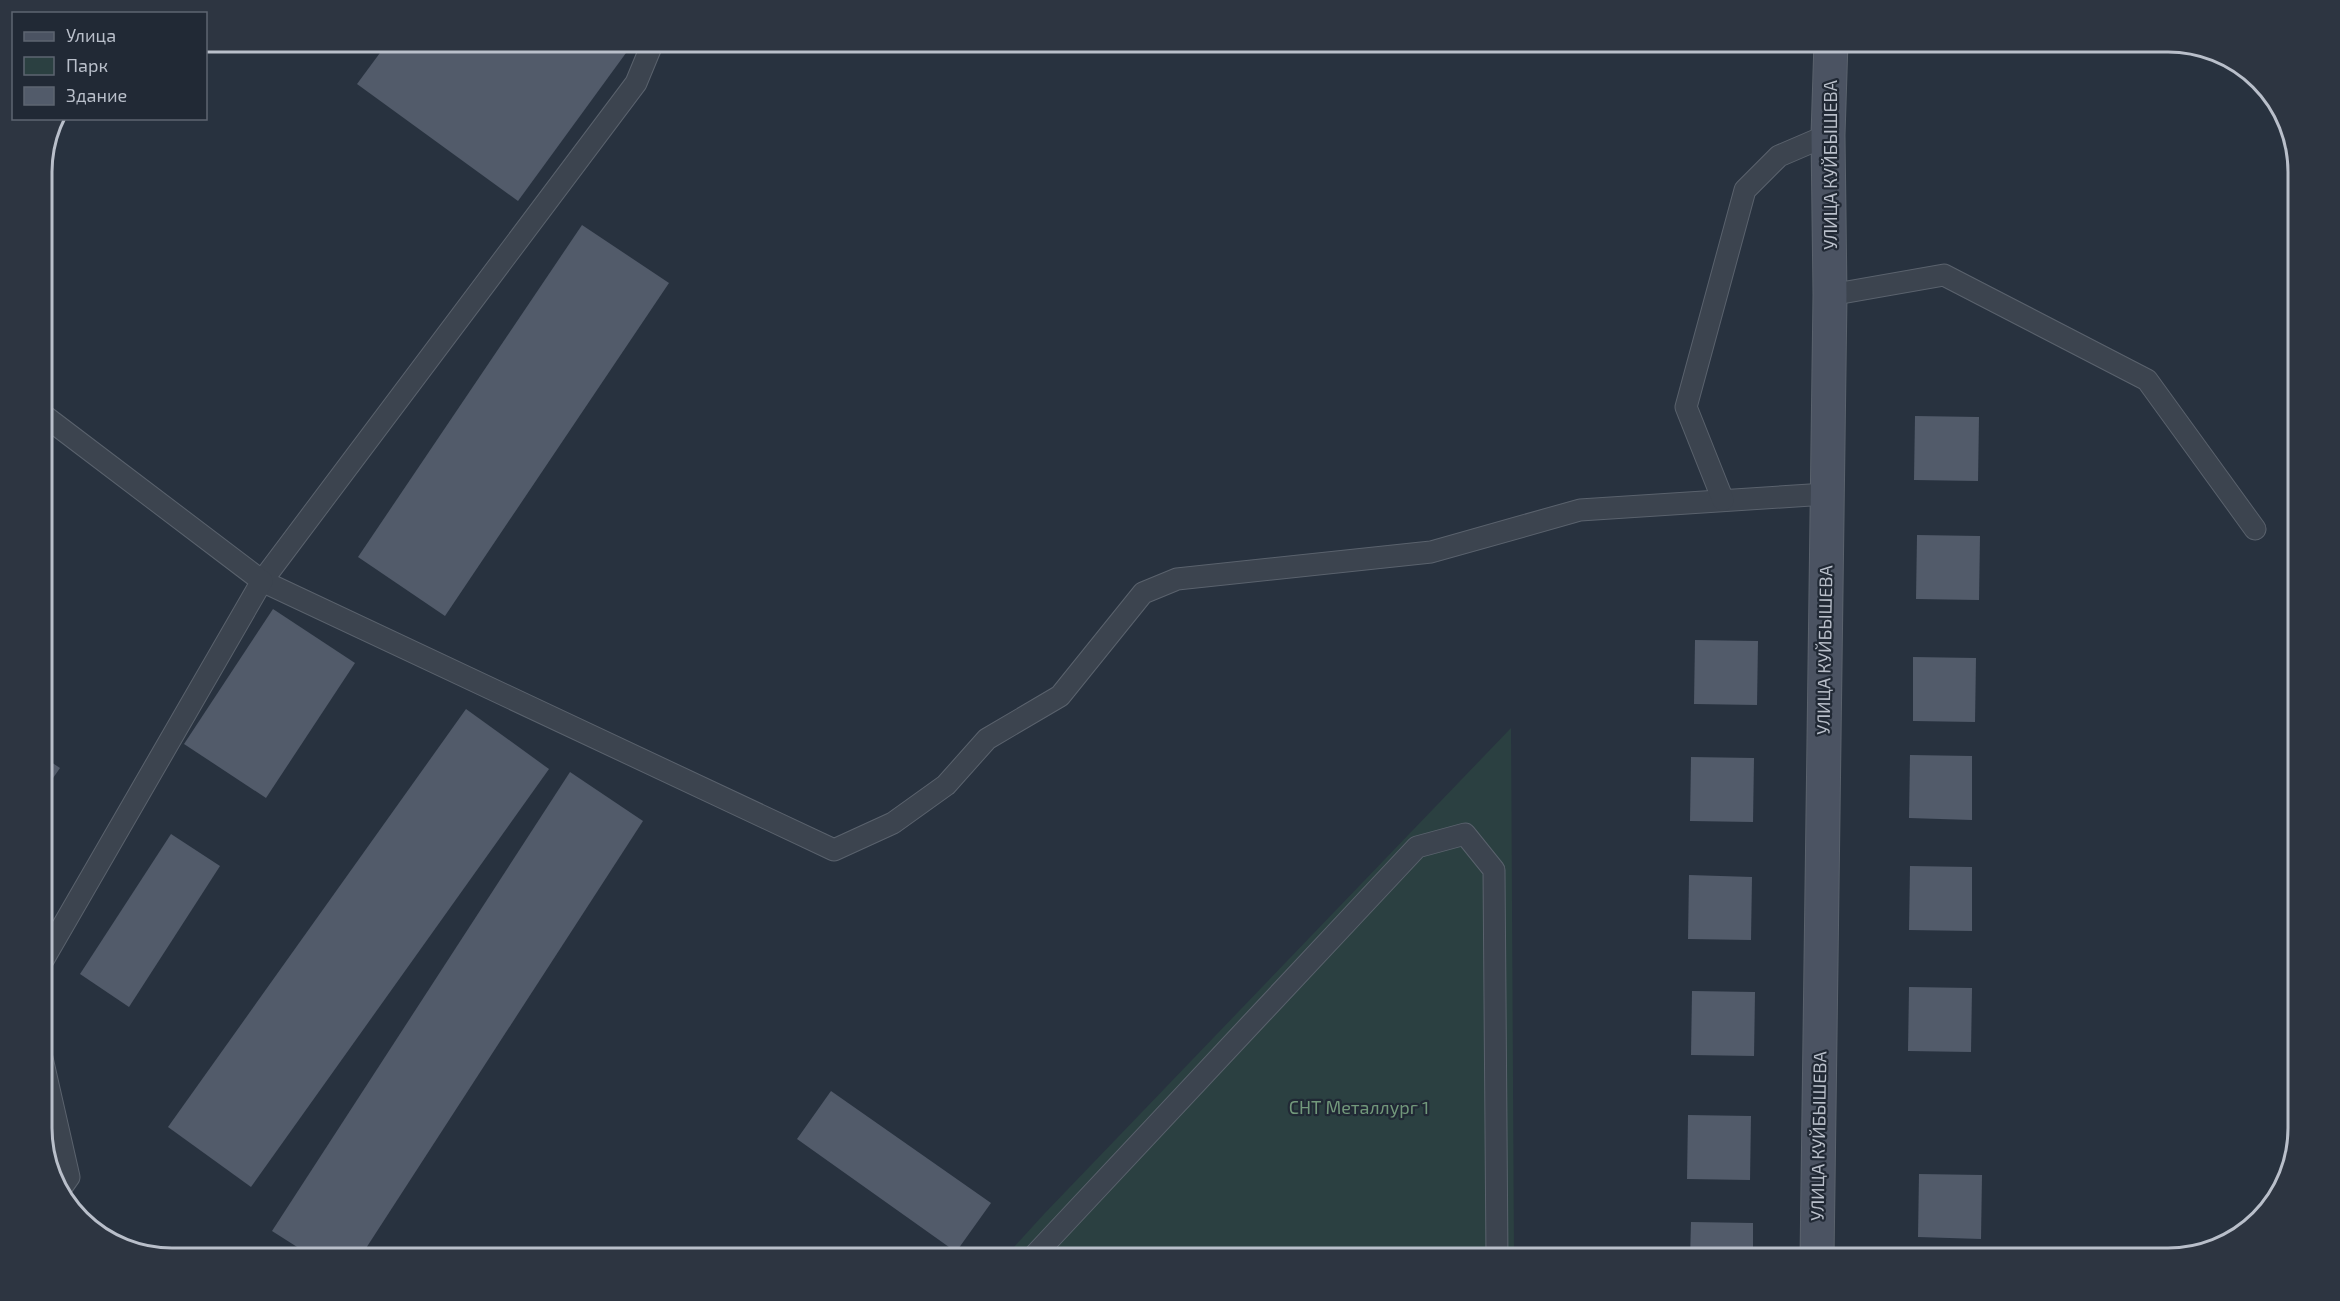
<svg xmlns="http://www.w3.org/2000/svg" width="2340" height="1301" viewBox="0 0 2340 1301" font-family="'Exo 2',sans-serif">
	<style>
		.green { fill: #2b4041 }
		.building { fill: #525b6a }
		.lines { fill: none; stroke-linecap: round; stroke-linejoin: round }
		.lane-casing { stroke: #5a626d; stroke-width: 23 }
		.secondary-casing { stroke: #5a626d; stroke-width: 35 }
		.lane { stroke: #3c444f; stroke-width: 21 }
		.secondary { stroke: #4b5362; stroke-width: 33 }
		.labels { text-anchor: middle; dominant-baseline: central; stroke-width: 4.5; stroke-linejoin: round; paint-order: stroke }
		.street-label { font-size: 18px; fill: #b9bfca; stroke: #212935 }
		.park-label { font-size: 18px; fill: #72987b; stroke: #212935 }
		.rim { fill: none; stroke: #b9bfca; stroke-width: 3 }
	</style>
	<rect width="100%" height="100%" fill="#28323f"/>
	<polygon class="green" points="1511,728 1514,1259 1003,1259 1045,1213"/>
	<g class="building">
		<polygon points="388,42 634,42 518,201 357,84"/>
		<polygon points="582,225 669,283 445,616 358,557"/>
		<polygon points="1915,416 1979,417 1978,481 1914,480"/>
		<polygon points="1917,535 1980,536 1979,600 1916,599"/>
		<polygon points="273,609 355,663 266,798 184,744"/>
		<polygon points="1695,640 1758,641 1757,705 1694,704"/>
		<polygon points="1913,657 1976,658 1975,722 1913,721"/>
		<polygon points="466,709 549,769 251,1187 168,1127"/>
		<polygon points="1910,755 1972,756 1972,820 1909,818"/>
		<polygon points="42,756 60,768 42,794"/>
		<polygon points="1691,757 1754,758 1753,822 1690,821"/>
		<polygon points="570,772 643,821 359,1259 316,1259 272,1231"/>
		<polygon points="171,834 220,866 129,1007 80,974"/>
		<polygon points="1910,866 1972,867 1972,931 1909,930"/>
		<polygon points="1689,875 1752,877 1751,940 1688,939"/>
		<polygon points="1909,987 1972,988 1971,1052 1908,1051"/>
		<polygon points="1692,991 1755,992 1754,1056 1691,1055"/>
		<polygon points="831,1091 991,1203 956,1252 797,1139"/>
		<polygon points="1688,1115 1751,1116 1750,1180 1687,1179"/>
		<polygon points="1919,1174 1982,1175 1981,1239 1918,1237"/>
		<polygon points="1691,1222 1753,1223 1753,1259 1690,1259"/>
		<polygon points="100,1233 115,1244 107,1242"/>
	</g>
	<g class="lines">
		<g class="lane-casing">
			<g id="lane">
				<polyline points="653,42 636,83 262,581 834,850 893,823 946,785 987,739 1060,696 1143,593 1177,579 1431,552 1580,510 1826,494"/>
				<polyline points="1830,295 1944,275 2147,380 2255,529"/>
				<polyline points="42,414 262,581 42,962"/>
				<polyline points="1723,500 1686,407 1745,190 1779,156 1828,135"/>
				<polyline points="42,1058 69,1177 59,1191"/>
				<polyline points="1031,1259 1417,847 1465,834 1494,870 1497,1259"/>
			</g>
		</g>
		<g class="secondary-casing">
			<polyline id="secondary" points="1817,1259 1830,295 1828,135 1831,42"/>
		</g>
		<use href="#lane" class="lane"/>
		<use href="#secondary" class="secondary"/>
	</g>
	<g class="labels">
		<g class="street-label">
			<text transform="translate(1830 165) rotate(-90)">УЛИЦА КУЙБЫШЕВА</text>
			<text transform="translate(1824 650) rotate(-89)">УЛИЦА КУЙБЫШЕВА</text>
			<text transform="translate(1818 1136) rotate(-89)">УЛИЦА КУЙБЫШЕВА</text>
		</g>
		<g class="park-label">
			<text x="1359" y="1107">СНТ Металлург 1</text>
		</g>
	</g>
	<path d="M0 0H2340V1301H0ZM172 52H2168A120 120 0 0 1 2288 172V1128A120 120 0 0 1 2168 1248H172A120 120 0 0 1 52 1128V172A120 120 0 0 1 172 52Z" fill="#2d3541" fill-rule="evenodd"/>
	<path class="rim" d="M172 52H2168A120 120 0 0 1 2288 172V1128A120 120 0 0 1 2168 1248H172A120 120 0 0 1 52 1128V172A120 120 0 0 1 172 52Z"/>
	<rect x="12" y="12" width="195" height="108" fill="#212935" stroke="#5e6571" stroke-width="1.5"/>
	<rect x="24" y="32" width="30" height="9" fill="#4b5362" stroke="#5e6571" stroke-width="1.5"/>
	<text x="66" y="42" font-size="18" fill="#b9bfca">Улица</text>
	<rect x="24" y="57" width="30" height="18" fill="#2b4041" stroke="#5e6571" stroke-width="1.5"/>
	<text x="66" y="72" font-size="18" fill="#b9bfca">Парк</text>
	<rect x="24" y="87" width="30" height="18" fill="#525b6a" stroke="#5e6571" stroke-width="1.5"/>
	<text x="66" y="102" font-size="18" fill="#b9bfca">Здание</text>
</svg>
